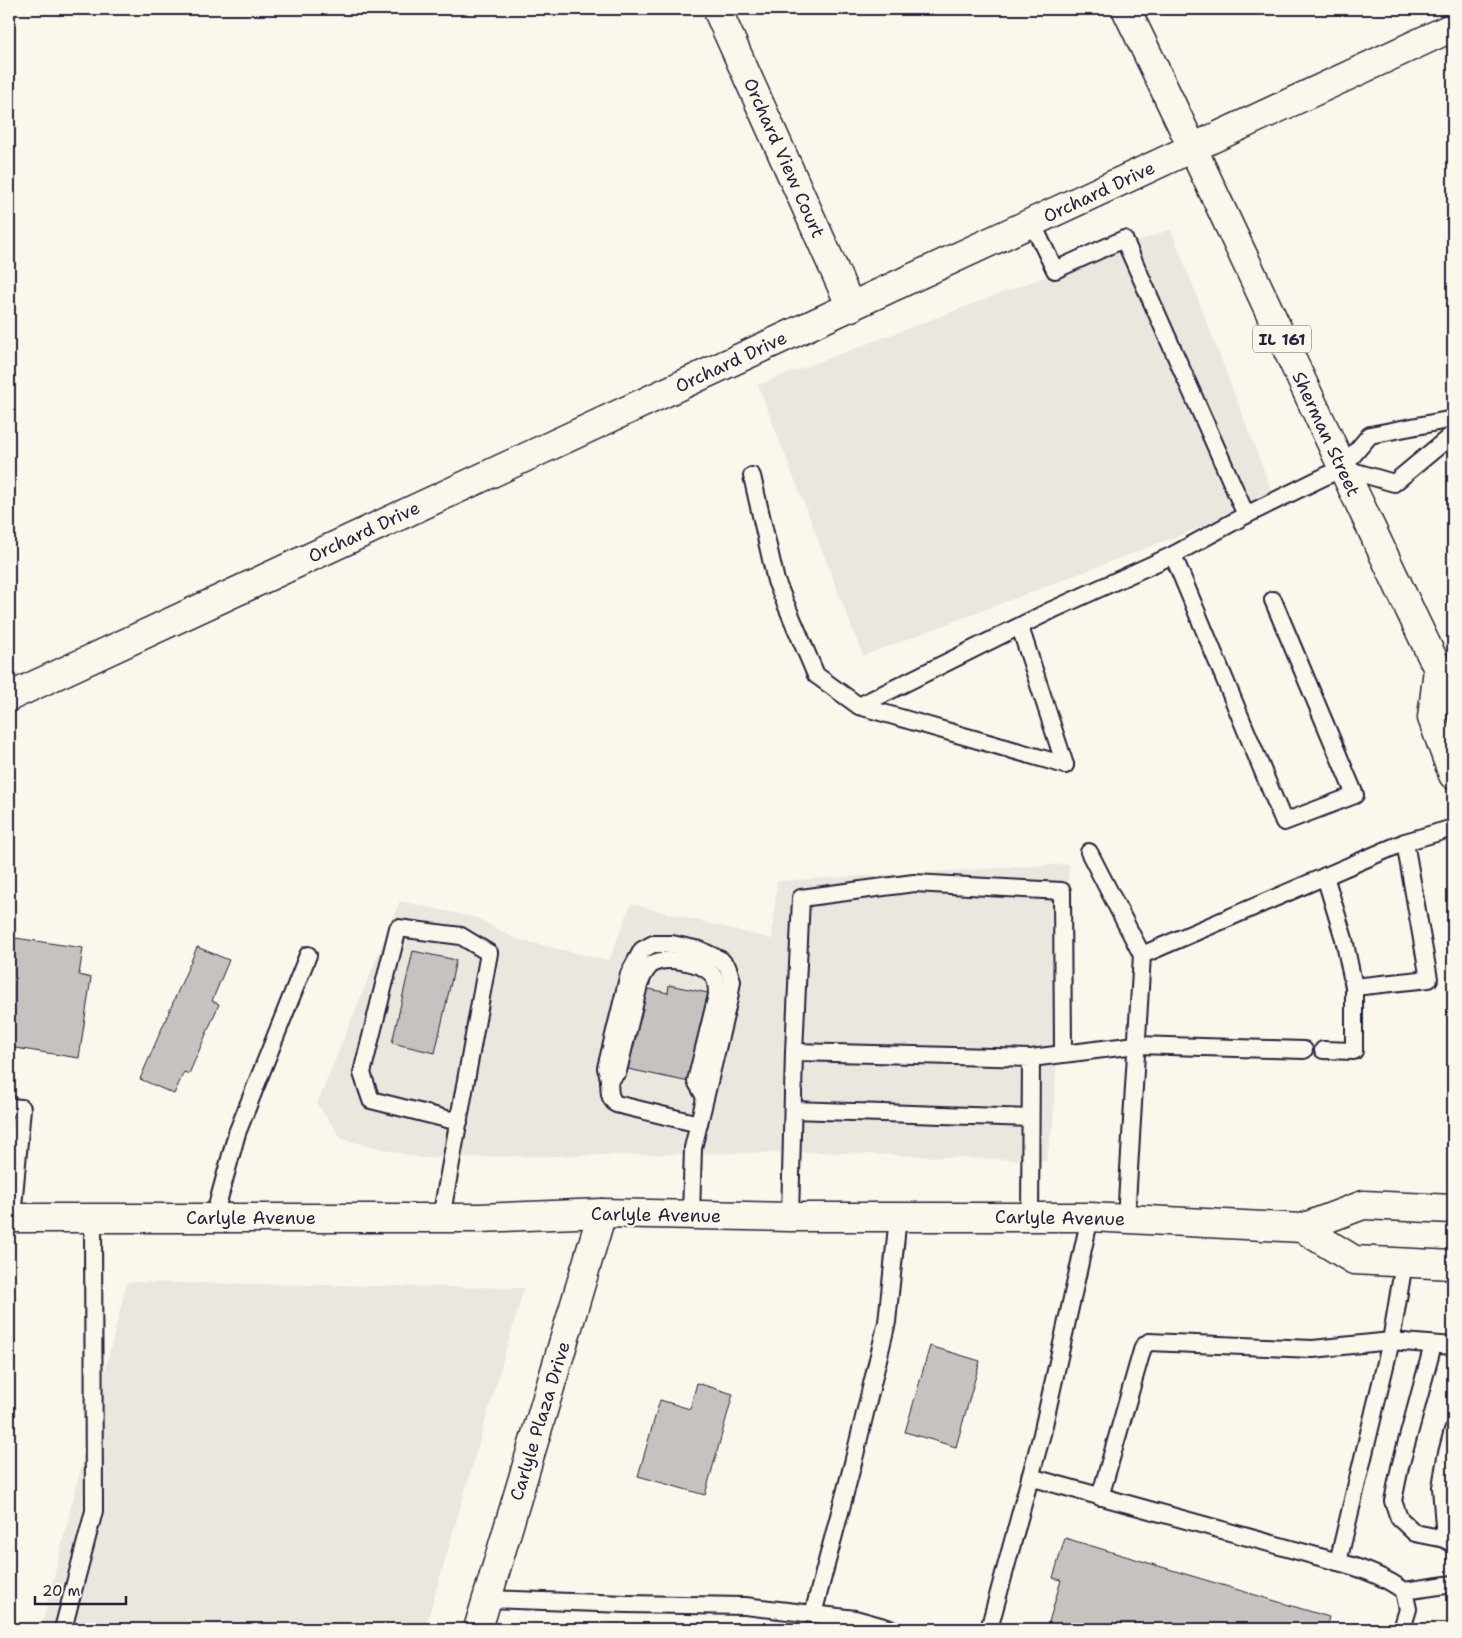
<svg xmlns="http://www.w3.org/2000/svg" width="1462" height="1638" viewBox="0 0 1462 1638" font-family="'Shantell Sans',sans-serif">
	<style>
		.built { fill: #ebe7df }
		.building { fill: #c6c2c0; stroke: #22223b }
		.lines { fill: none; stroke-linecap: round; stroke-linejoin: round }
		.lane-casing { stroke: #22223b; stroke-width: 20 }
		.street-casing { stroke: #22223b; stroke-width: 31 }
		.secondary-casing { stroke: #22223b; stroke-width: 31 }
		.primary-casing { stroke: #22223b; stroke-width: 31 }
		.lane { stroke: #fbf7ec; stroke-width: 16 }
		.street { stroke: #fbf7ec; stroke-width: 28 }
		.secondary { stroke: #fbf7ec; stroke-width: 28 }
		.primary { stroke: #fbf7ec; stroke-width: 28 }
		.labels { text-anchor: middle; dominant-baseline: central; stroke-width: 4.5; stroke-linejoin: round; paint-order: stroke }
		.shield { fill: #fbf7ec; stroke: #636270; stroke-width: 1 }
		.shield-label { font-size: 16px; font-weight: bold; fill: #22223b }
		.street-label { font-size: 18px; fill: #22223b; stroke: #fbf7ec }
	</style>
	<rect width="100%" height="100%" fill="#fbf7ec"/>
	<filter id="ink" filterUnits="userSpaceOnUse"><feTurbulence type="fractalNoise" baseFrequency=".02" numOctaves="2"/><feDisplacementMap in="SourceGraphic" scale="10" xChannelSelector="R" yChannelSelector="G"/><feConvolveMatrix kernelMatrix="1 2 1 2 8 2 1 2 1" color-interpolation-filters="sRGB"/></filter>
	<g filter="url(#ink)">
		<g class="built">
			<polygon points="1171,229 1275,499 863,656 758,385"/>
			<polygon points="1069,864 1053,1124 1046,1161 817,1152 420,1158 342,1139 317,1104 400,901 477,918 516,939 609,961 631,904 772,939 777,881"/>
			<polygon points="127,1282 524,1288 425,1629 41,1629"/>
		</g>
		<g class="building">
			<polygon points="9,937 83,948 79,975 91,978 79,1058 9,1047"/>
			<polygon points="197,947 229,960 212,1001 219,1004 189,1074 184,1072 174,1094 140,1079"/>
			<polygon points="413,951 456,960 435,1053 392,1043"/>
			<polygon points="669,985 708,993 689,1082 628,1069 645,988 668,993"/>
			<polygon points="930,1346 980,1361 956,1447 905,1432"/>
			<polygon points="697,1383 733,1394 705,1495 638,1476 660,1400 690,1409"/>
			<polygon points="1065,1538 1329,1617 1326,1629 1047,1629 1061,1580 1053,1578"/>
		</g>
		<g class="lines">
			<g class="lane-casing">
				<g id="lane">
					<polyline points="1032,223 1055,270 1124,239 1246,515"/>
					<polyline points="1342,468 1394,483 1453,434"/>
					<polyline points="752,476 776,581 816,675 859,706"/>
					<polyline points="1173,555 1284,822 1355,795 1273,600"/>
					<polyline points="1020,627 1065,765"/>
					<polyline points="1065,765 859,706 1052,610 1173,555 1246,515 1342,468 1370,435 1453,419"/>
					<polyline points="1089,852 1142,955"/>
					<polyline points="1354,987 1429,979 1405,842"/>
					<polyline points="1323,1050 1354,1051 1354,987 1344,939 1325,876"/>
					<polyline points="794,1052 801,898 914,883 1062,891 1063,1053"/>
					<polyline points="1031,1058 1136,1045 1304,1050"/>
					<path d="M609 1081 618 1071 639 985C642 978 644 971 651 965 664 955 700 962 711 973 717 979 717 988 717 995L696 1081 705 1097"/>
					<polyline points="9,1107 22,1108 12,1218"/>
					<polyline points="793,1110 1030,1118"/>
					<path d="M691 1215 693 1148 729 999 732 981 728 968 721 960 700 950 672 944H653L642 950 629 974 606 1068C607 1072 609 1076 609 1080 610 1091 608 1097 616 1104L699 1124"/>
					<polyline points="214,1217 237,1133 308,955"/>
					<polyline points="790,1217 794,1052 1031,1058 1030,1217"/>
					<polyline points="441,1218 489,953 461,936 398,928 362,1073 371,1100 459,1122"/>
					<polyline points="1126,1219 1142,955 1405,842 1453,828"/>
					<polyline points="1433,1345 1400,1467 1393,1501 1399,1518 1415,1533 1445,1539"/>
					<polyline points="1453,1430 1446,1457 1441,1487 1445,1539 1453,1544"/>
					<polyline points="1030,1477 1338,1562"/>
					<polyline points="1100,1497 1143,1347 1149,1342 1313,1349 1391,1341 1453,1346"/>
					<polyline points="1404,1591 1453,1584"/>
					<polyline points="487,1599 626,1604 745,1606 855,1619 891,1629"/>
					<polyline points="813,1614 853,1463 887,1322 898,1217"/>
					<polyline points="63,1629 94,1511 93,1219"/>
					<polyline points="989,1629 1042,1434 1090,1217"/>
					<path d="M1402 1629 1408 1609 1404 1591C1384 1576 1361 1568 1338 1562L1391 1341 1404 1263"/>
				</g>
			</g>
			<g class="street-casing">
				<g id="street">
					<polyline points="717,9 851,307"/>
					<polyline points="9,697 1453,27"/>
					<polyline points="478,1629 602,1213"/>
				</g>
			</g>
			<g class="secondary-casing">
				<g id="secondary">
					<polyline points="9,1218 479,1218 602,1213 790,1217 1090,1217 1302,1228 1363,1205 1453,1209"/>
					<polyline points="1302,1228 1354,1260 1453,1265"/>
				</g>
			</g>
			<g class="primary-casing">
				<g id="primary">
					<path d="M1126 9C1232 228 1333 450 1438 669L1453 686"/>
					<polyline points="1438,669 1432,718 1453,775"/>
				</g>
			</g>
			<use href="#lane" class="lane"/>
			<use href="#street" class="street"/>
			<use href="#secondary" class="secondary"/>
			<use href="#primary" class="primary"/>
		</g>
	</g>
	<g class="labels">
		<rect class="shield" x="1253" y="325.5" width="58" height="27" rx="4"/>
		<g class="shield-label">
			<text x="1282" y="339">IL 161</text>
		</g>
		<g class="street-label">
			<text transform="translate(784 158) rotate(66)">Orchard View Court</text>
			<text transform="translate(1099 192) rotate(-25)">Orchard Drive</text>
			<text transform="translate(731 362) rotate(-25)">Orchard Drive</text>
			<text transform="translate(1326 434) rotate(65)">Sherman Street</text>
			<text transform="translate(364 532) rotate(-25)">Orchard Drive</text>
			<text transform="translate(656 1215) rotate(1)">Carlyle Avenue</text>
			<text x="251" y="1218">Carlyle Avenue</text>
			<text transform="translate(1060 1218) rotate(1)">Carlyle Avenue</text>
			<text transform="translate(540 1421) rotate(-73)">Carlyle Plaza Drive</text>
		</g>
	</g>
	<rect width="1462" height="1638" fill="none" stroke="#fbf7ec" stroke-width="30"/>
	<rect x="15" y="15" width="1432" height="1608" fill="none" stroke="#22223b" stroke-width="2" filter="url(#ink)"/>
	<path d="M35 1596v8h91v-8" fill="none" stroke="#22223b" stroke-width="2.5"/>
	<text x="42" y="1596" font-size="15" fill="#22223b" stroke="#fbf7ec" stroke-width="4" paint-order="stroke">20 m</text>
</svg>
